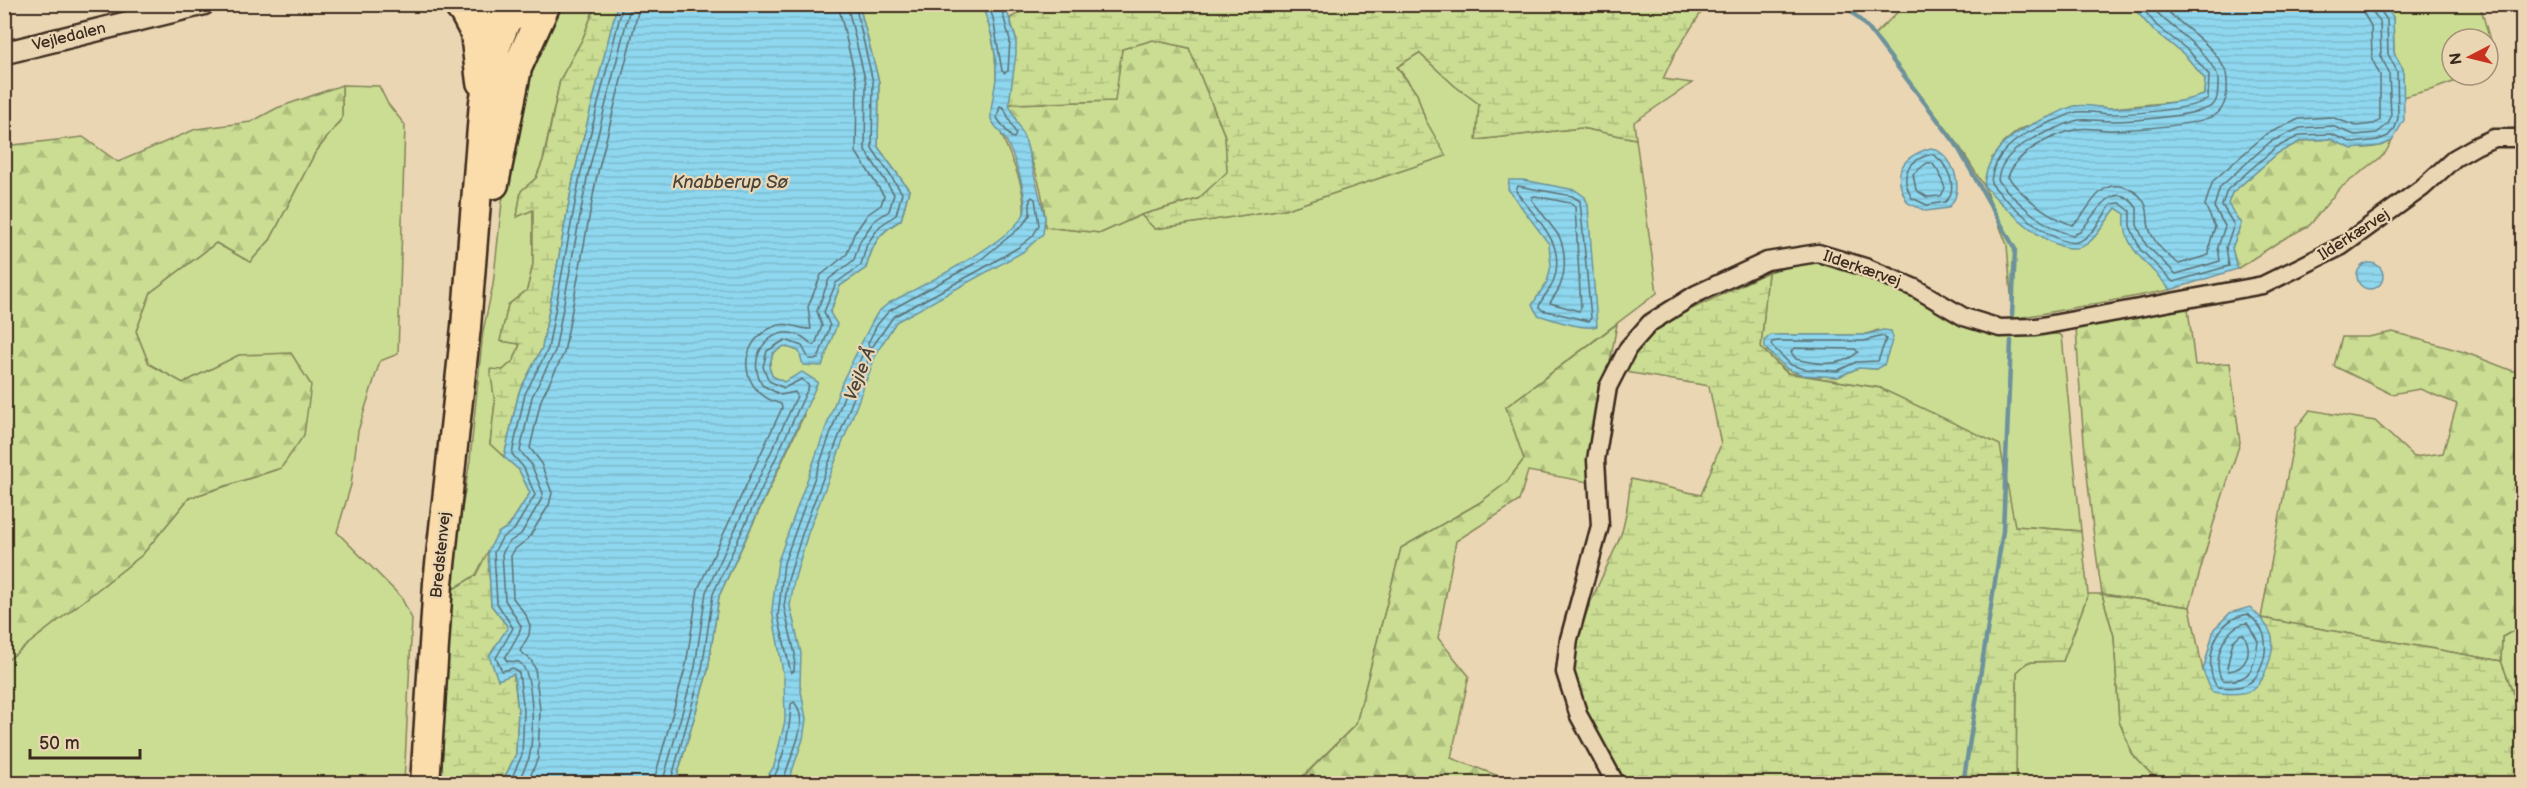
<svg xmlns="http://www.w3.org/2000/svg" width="2527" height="788" viewBox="0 0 2527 788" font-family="'Balsamiq Sans',sans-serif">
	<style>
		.green { fill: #cadd92; stroke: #828458; stroke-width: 1.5; fill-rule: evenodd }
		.forest { fill: url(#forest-firs); stroke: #828458; stroke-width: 1.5 }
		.wetland { fill: url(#wetland-marsh); stroke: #828458; stroke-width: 1.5 }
		.water { fill: url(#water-rules); stroke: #6d929b; stroke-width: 1.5 }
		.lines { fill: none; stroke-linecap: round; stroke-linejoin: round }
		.shore { stroke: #5c6f72; stroke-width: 1.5 }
		.stream { stroke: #6d929b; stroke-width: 4.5 }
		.minor-casing { stroke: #3b2a1e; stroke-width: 21 }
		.tertiary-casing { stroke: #3b2a1e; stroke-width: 26 }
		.primary-casing { stroke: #3b2a1e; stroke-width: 32 }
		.trunk-casing { stroke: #3b2a1e; stroke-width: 33 }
		.minor { stroke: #ebd6b4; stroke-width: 16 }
		.tertiary { stroke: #ebd6b4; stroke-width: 21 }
		.primary { stroke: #fbddab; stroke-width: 27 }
		.trunk { stroke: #fbddab; stroke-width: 28 }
		.labels { text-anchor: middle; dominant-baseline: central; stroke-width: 4.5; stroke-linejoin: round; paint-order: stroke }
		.street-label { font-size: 16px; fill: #3b2a1e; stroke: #ebd6b4 }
		.water-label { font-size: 18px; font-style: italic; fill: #47443d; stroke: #ebd6b4 }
	</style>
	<defs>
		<pattern id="forest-firs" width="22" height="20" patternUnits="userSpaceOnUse" patternTransform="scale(1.5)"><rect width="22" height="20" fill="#cadd92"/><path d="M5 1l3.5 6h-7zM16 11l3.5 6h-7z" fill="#aebe7d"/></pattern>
		<pattern id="wetland-marsh" width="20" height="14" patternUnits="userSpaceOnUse" patternTransform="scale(1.5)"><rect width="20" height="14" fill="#cadd92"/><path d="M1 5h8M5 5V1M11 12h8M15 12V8" fill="none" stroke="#aebe7d"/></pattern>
		<pattern id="water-rules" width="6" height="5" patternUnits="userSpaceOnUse" patternTransform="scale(1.5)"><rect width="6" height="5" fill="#8ed7ef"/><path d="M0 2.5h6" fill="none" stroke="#7bb9cc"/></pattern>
	</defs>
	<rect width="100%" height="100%" fill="#ebd6b4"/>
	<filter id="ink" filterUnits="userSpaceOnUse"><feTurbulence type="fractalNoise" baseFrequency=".0167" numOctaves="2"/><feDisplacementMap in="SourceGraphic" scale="12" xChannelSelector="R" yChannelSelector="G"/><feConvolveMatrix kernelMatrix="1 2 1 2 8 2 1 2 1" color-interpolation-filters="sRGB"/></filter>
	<g filter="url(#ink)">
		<g class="green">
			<polygon points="562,5 594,5 594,9 583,38 560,80 543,160 536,178 521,192 517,217 533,209 533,264 527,290 508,305 501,341 520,344 514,360 503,370 491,370 495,402 490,444 519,470 530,493 509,526 498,533 476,575 452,590 459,527 470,460 483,331 493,285 502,202 528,82"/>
			<path d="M859 5H982C990 26 996 50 996 73 997 92 994 114 1001 133 1011 159 1025 183 1024 213L1045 227 1101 233 1141 215 1155 229 1290 208 1445 156 1425 119 1417 94 1397 66 1419 53 1455 86 1479 104 1477 140 1581 128 1636 139 1657 293 1506 407 1524 459 1506 483 1479 503 1401 548 1356 724 1296 783C1279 783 1253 787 1237 783 1225 781 1219 777 1206 784H675L708 670 719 596 804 415 784 382 772 376 769 367 773 353 784 346 799 351 830 313 840 286 866 268C873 243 878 233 901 220L909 190 878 147 879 82Z"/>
			<polygon points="1905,5 2131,5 2153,30 2185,55 2205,79 2204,95 2184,101 2112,108 2075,106 2019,130 2003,143 1992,158 1996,198 2001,203 2038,234 2064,247 2088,243 2116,208 2125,214 2170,290 2013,319 2007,245 1984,186 1958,144 1874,35"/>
			<polygon points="2383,5 2480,5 2497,65 2488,69 2488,39 2452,39 2452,75 2472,75 2434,89 2402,97 2403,69 2394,53 2393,17"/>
			<polygon points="342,85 379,86 388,104 405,125 398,354 380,361 358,431 351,485 337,532 401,597 412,619 404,783 5,784 5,662 142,555 189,498 281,468 239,355 183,383 149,364 136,331 151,292 216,243 250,262 270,240 315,153 342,118"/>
			<path d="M1816 260 1897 289 1997 337 2058 334 2062 336 2081 531 2015 526 1881 388 1788 373 1761 348 1768 272ZM1878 330 1877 369 1858 368 1838 377 1803 375 1787 369 1779 359 1767 351 1778 335H1864Z"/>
			<polygon points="2088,594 2102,594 2114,636 2119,721 2133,755 2160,783 2016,784 2017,672 2028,662 2063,661"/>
			<polygon points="2522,626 2522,716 2501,661 2502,637"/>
		</g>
		<g class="forest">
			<path d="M1153 40 1189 48 1225 136 1228 173 1198 199 1141 215 1101 233 1045 227C1046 185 1024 143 1009 104L1114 101 1122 49Z"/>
			<polygon points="342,85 342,118 315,153 270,240 250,262 216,243 151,292 136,331 149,364 183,383 239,355 291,353 311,385 304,435 281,468 189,498 142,555 5,662 5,146 83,137 118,162 196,129 251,122 277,108"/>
			<path d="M2330 139C2353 149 2369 152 2392 141L2384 155 2339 189 2310 225 2280 241 2237 269 2232 248 2241 224 2227 204 2232 193 2278 153 2301 141Z"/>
			<polygon points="2522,159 2522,626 2502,637 2501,661 2261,618 2296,428 2310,410 2375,421 2414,457 2443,453 2457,404 2420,389 2391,394 2334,366 2342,337 2368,337 2393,332 2464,352 2518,373 2521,302 2519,170"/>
			<path d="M2188 308 2195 365 2230 363 2240 443 2213 525 2190 607 2102 594C2088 505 2081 416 2076 327Z"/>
			<polygon points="1617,324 1588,482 1528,471 1519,501 1456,541 1438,638 1469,676 1451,758 1517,783 1296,784 1356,724 1401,548 1479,503 1506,483 1524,459 1506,407"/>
		</g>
		<g class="wetland">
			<polygon points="594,5 617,5 617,7 574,175 542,348 519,392 504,457 490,444 495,403 490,369 503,370 514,360 520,344 500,341 508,305 527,290 533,264 533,210 517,217 521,191 536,178 544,158 560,80 583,38 594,9"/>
			<polygon points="1033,5 1706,5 1675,53 1663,79 1692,83 1634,122 1636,139 1581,128 1476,140 1479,104 1455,86 1419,53 1397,67 1417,94 1425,119 1446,156 1290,208 1155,229 1141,215 1198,199 1227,172 1225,136 1189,48 1153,40 1122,49 1115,101 1009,104 1016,39 1010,18"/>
			<path d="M1768 272 1761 348 1787 373 1880 388 2000 445 2015 526 2081 531 2088 594 2063 661 2028 662 2017 672 2016 783H1623C1606 752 1578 710 1574 675 1569 634 1604 577 1620 537 1627 520 1628 497 1631 479L1701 495 1721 444 1709 386 1625 372 1637 349 1661 324Z"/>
			<polygon points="488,551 491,605 508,627 518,711 516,754 502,783 441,784 452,590 476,575"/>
			<polygon points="2102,594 2190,607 2203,671 2272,638 2261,618 2501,661 2522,716 2522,778 2519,784 2160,783 2133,755 2119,721 2114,636"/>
		</g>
		<g class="water">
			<path d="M2383 4 2393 17 2394 53 2403 69 2404 120 2392 141 2380 146 2352 149 2330 139 2301 141 2278 153 2232 193 2228 204 2241 224 2232 248 2237 269 2170 290C2151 264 2121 250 2125 214L2116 208C2107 219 2099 235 2087 244 2058 264 2003 205 1984 186 1987 146 2020 128 2054 115 2060 112 2068 107 2075 106 2087 104 2100 108 2112 108 2143 107 2175 104 2204 95L2205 79 2185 55 2153 30 2131 5Z"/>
			<path d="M617 5H859L879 82 878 147 909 190 901 220C878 233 873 243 866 268L840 286 830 313 837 324 822 366 803 365 799 351 784 346 773 353 769 367 772 376 784 382 802 372 818 382 719 596 708 670 675 783H502L516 754 518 711 514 674 498 680 489 656 508 627 491 605 488 551 498 533 509 526 530 493 519 470 504 457 519 392 542 348 574 175Z"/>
			<path d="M982 5H1005L1016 39V54L1009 104 1026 142 1045 217 1043 234 1023 252 896 322 877 352 808 533 794 581 790 606 801 653 800 685 806 719 803 739 788 783H764L774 766 785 721 784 678 772 610 778 561 843 380 872 322 878 312 889 303C913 290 1024 236 1025 209 1025 188 1016 161 1007 142 1003 134 995 128 991 119 990 106 995 91 996 78 997 54 991 27 982 5Z"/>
			<path d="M1931 148C1953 153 1967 191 1948 208L1926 211 1908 203C1891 174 1900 157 1931 148Z"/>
			<path d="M1509 180H1523L1575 190 1585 197 1588 205 1597 326C1584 331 1552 319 1538 315L1532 305 1547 282 1551 266 1549 244 1508 189Z"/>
			<circle cx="2370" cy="276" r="13"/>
			<polygon points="1883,330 1891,331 1893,338 1884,365 1877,369 1858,368 1838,377 1803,375 1787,369 1765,348 1765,340 1771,335 1864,335"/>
			<path d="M2250 607C2258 615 2269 626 2272 637 2275 651 2265 681 2253 689 2242 696 2224 694 2212 692L2203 671 2214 629 2230 613Z"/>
		</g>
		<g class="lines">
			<g class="shore">
				<polyline points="988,4 993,18 1002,71 1005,73 1008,71 1010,40 1000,4"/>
				<path d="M2139 4 2157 26 2189 51 2209 75 2208 99C2192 110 2131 114 2109 114 2099 113 2088 111 2077 112 2070 113 2063 118 2056 120 2027 131 1993 148 1991 183 2003 199 2055 248 2077 242 2092 238 2103 215 2112 204L2120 203 2130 211V226L2140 249 2173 282 2229 266 2226 247 2234 225 2222 205 2227 190 2275 148 2301 135 2331 134 2353 143 2378 140 2388 136 2395 128 2398 118 2397 71 2388 54 2387 20 2380 10 2379 4"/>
				<path d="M2149 4C2169 28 2202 44 2216 73 2219 77 2218 82 2218 86 2218 92 2218 99 2214 104 2203 116 2129 121 2111 121 2100 121 2089 119 2079 120 2072 121 2064 125 2057 128 2034 137 2001 151 1998 180 2015 201 2046 230 2073 235L2080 232C2095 215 2114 175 2137 208V225L2146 245 2176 274 2220 261 2218 247 2225 226 2214 207 2220 187 2270 142 2300 128 2332 126 2355 135 2377 133 2388 124 2391 117 2389 73 2381 56 2380 22 2373 12 2371 4"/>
				<path d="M2161 4C2180 27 2212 41 2225 70 2228 77 2227 85 2227 92 2226 100 2224 107 2218 113 2201 126 2137 129 2114 130 2103 131 2089 127 2078 129 2052 135 2017 151 2008 177 2023 197 2048 216 2072 225 2085 217 2090 199 2103 190 2117 180 2140 190 2146 206 2150 218 2145 224 2153 237 2158 247 2170 258 2179 264L2209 255 2210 243 2215 227 2205 205 2213 181 2265 135 2299 119 2331 117 2356 126 2374 124 2380 120V75L2372 59 2371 26 2364 14 2362 4"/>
				<polygon points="1000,106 1004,108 1016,134 1014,138 1011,137 997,118"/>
				<path d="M1931 154C1947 160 1960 190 1945 202L1927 205 1912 198C1899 176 1907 161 1931 154Z"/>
				<polygon points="1927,163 1932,163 1938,171 1945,188 1941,196 1927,197 1916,190 1913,174"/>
				<path d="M1518 186 1572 196 1580 201 1591 318 1589 321 1542 310 1539 307C1541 298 1550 291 1553 282 1568 243 1536 220 1516 191Z"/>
				<path d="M1535 196 1570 203 1575 207 1581 308 1579 311 1550 303C1553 297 1558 292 1560 286 1566 271 1566 251 1559 236L1532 200V197Z"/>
				<polygon points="1032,197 1035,199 1039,225 1033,236 1019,247 980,270 893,317 873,346 869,347 868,343 877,325 889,311 979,261 1021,227 1030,215 1030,199"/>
				<polygon points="1883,336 1886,339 1878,361 1856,362 1837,371 1804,369 1791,365 1771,345 1772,342 1778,341 1864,341"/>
				<path d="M1794 348 1855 349 1858 352C1842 367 1818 365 1796 359L1791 352Z"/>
				<polygon points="867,353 869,357 803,531 788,580 784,607 795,654 794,671 791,673 778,616 784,563 849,382 863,354"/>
				<path d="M2247 614C2255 619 2265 631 2265 641 2267 654 2261 676 2249 683 2240 689 2227 688 2217 687 2204 667 2212 631 2233 619 2237 616 2243 616 2247 614Z"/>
				<path d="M2247 623 2258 641C2255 665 2252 684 2222 680 2211 662 2224 625 2247 623Z"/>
				<path d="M2241 634 2244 635C2253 651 2247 669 2229 671L2227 668 2233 641Z"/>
				<polyline points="509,784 522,755 524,711 519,673 513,668 502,671 496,658 513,628 497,603 494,552 502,538 514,530 535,495 524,468 512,454 525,394 548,349 580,176 623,4"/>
				<path d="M517 784C521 775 526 766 529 758 534 740 535 673 519 662L507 661 505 658 519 633 521 626 505 600 502 554 508 543 521 534 541 500 543 493 531 464 520 451 532 397 555 351 587 178 631 4"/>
				<polyline points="527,784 538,758 540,710 535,668 531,660 520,651 529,635 530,626 526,615 513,598 511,556 515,549 528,539 549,505 552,493 540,461 530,448 541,400 564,353 596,180 640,4"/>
				<path d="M653 784 686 665 698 589 782 408 781 404C739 393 734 343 775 326 788 321 799 330 811 329L808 307 821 275 847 254 854 234 868 214 881 205 884 196 856 152 857 84 838 4"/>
				<path d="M662 784 695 667 706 592 797 396 795 392 781 395 762 385C741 348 785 314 812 345H815L822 326 817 311 829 279 854 260 860 241 874 221 889 211 894 194 865 150 866 83 847 4"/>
				<polyline points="670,784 702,669 713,594 809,386 802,379 784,388 769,381 763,367 767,351 785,340 802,346 809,359 818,359 830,326 824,312 836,283 861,265 867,244 880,226 896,215 902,193 872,148 873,82 855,4"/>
				<path d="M771 784C784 758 790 732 791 704L794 702C813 724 786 760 783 784"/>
			</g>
			<g class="stream">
				<polyline points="1844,4 1868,28 1956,144 2015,249 2012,315"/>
				<polyline points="2475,783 2475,784"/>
				<polyline points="1963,784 2003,531 2011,341"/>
			</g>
			<g class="minor-casing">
				<polyline id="minor" points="1616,784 1579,716 1565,672 1569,639 1600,526 1596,460 1608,387 1628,348 1650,323 1696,294 1767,261 1818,253 1865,267 1915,288 1964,317 2000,328 2036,327 2263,285 2342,246 2422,188 2455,158 2476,146 2494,138 2522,138"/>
			</g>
			<g class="tertiary-casing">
				<polyline id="tertiary" points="4,53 203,4"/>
			</g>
			<g class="primary-casing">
				<path id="primary" d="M457 4C474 30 508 28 526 4"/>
			</g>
			<g class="trunk-casing">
				<g id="trunk">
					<polyline points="465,14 475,33 481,82"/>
					<polyline points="494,184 517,68 546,4"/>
					<polyline points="425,784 438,583 466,327 484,102 496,46 506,21"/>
				</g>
			</g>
			<use href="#minor" class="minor"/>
			<use href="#tertiary" class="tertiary"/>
			<use href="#primary" class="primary"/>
			<use href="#trunk" class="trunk"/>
		</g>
	</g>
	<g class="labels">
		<g class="street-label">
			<text transform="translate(69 37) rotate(-14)">Vejledalen</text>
			<text transform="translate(2354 235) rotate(-33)">Ilderkærvej</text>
			<text transform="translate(1862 269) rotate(19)">Ilderkærvej</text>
			<text transform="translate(441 555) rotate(-84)">Bredstenvej</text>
		</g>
		<g class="water-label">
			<text x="730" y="182">Knabberup Sø</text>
			<text transform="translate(860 374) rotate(-68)">Vejle Å</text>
		</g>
	</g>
	<rect width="2527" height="788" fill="none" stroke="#ebd6b4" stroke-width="24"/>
	<rect x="12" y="12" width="2503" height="764" fill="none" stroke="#3b2a1e" stroke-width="2" filter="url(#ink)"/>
	<g transform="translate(2470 57) rotate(263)"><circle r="28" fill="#ebd6b4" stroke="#a59178" stroke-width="1.5"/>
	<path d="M0-4.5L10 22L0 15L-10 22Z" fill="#c8321e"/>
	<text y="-9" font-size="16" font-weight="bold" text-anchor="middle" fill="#3b2a1e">N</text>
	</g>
	<path d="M30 749v9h110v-9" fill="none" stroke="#3b2a1e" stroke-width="3"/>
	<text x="39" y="749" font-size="18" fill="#3b2a1e" stroke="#ebd6b4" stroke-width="4.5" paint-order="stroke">50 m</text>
</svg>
